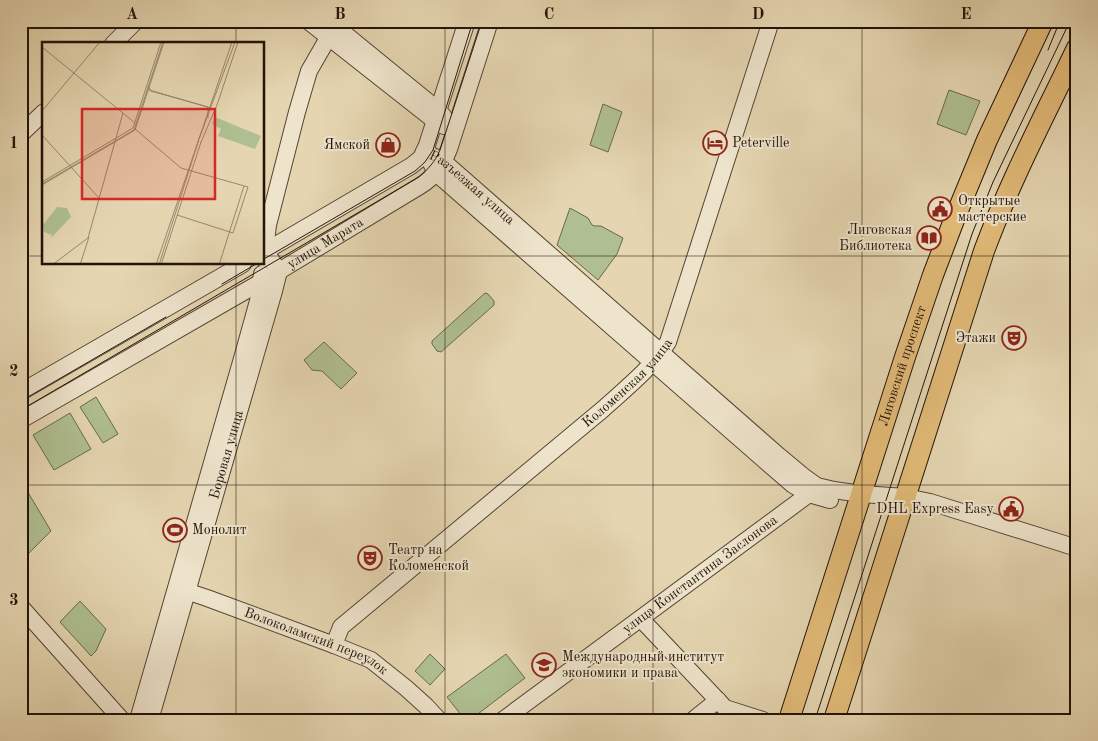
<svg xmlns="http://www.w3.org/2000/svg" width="1098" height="741" viewBox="0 0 1098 741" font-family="'Old Standard TT',serif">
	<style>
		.green { fill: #afbf91; stroke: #68694d }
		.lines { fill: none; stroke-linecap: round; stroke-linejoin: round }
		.minor-casing { stroke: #534433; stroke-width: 18 }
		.major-casing { stroke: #221309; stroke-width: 22 }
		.minor { stroke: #eee4cc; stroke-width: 16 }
		.major { stroke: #e2bb78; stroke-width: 20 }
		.tram { stroke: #221309; stroke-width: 1 }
		.grid { fill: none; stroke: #221309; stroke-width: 1; stroke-opacity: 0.55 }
		.labels { text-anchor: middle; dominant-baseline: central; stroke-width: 4; stroke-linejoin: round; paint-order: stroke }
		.poi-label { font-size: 14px; fill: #221309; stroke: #eee4cc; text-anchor: start }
		.street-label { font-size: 14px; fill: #221309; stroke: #eee4cc }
		.inset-road { fill: none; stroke: #97886e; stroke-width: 1 }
		.view { fill: #d62828; fill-opacity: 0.15; stroke: #d62828; stroke-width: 2.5 }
		.inset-edge { fill: none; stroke: #221309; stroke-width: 2.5 }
		.neatline { fill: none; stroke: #221309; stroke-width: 2 }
		.grid-label { font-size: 16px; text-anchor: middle; font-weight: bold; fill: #221309 }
	</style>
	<rect width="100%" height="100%" fill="#e5d6b1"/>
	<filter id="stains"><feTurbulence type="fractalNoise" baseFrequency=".004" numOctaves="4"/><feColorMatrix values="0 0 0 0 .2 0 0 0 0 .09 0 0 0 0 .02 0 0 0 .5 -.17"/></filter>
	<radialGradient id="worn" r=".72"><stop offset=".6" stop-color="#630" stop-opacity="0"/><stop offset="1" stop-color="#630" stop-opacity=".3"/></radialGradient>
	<g class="green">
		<polygon points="949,90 980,101 966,135 937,124"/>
		<polygon points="603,104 622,112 608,152 590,145"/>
		<polygon points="570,208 588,218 592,225 595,226 601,226 623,238 617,254 598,280 557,245"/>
		<polygon points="485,293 488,294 494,301 494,305 441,352 437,351 432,344 432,341"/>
		<polygon points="324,342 357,373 341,389 322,371 312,370 304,360"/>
		<polygon points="96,397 118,434 103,443 80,407"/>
		<polygon points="70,413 91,449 54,470 33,435"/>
		<polygon points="23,484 51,531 21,561 21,485"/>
		<polygon points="80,601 106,629 96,651 91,656 60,622"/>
		<polygon points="430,654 445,669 430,685 415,671"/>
		<polygon points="506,654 525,678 470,720 465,720 447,697"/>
	</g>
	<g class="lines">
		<g class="minor-casing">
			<g id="minor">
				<polyline points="308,21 435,121 444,126"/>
				<polyline points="329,21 438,110 444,117"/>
				<polyline points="113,44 136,21"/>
				<polyline points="21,134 44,112"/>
				<path id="s1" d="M424 152 443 161 779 456 803 476 817 486 834 490 861 494 906 497 930 502 1077 548"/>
				<polyline points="431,163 436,173 771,466 793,485 809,494 830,500"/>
				<polyline points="264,252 411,166 421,158 427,145 467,21"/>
				<polyline points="264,259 268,225 297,112 309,71 328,38 337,28"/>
				<polyline points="21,392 243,264"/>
				<path id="s2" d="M21 420 261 282 420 186C435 177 443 165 449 149L490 21"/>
				<path id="s3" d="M177 588 207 598 334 645 371 660 406 688 426 706 439 720"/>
				<polyline points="21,607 122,720"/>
				<polyline points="641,619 725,708 763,720"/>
				<path id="s4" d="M334 645 341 627 602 410C625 389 651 369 668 342L771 21"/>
				<polyline points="138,720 243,355 258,301 262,274"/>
				<path id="s5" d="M150 720 274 291 279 271 265 251"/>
				<path id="s6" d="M503 720 809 494"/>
				<polyline points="693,720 718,700"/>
			</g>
		</g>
		<g class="major-casing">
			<g id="major">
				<path id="s7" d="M789 720 905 357 933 275 954 220 987 140 1043 21"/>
				<path d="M834 720 984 251C1010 181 1045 115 1077 48"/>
			</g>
		</g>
		<use href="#minor" class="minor"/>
		<use href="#major" class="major"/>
		<g class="tram">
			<polyline points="1048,50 1057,28 1057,21"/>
			<polyline points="264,259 415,171 425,162 433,150 473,21"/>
			<polyline points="222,284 256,264"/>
			<polyline points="21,401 166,317"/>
			<path d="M21 410 419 177C428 169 435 162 440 150L482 21"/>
			<polyline points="815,720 972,234 993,182 1070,21"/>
		</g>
	</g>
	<path class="grid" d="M236 21V44M445 21V720M653 21V720M862 21V720M21 256H44M264 256H1077M236 264V720M21 485H1077"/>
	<defs>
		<g id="hotel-ring" transform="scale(1.25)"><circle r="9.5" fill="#eee4cc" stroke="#8f2418" stroke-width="1.5"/><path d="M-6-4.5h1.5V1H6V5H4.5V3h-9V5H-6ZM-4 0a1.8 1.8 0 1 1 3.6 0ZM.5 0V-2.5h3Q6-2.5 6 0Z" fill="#8f2418"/></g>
		<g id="shop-ring" transform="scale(1.25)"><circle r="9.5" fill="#eee4cc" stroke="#8f2418" stroke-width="1.5"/><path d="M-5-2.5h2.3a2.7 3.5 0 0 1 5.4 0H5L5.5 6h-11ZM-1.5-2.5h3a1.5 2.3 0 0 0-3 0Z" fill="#8f2418"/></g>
		<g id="civic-ring" transform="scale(1.25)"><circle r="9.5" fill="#eee4cc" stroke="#8f2418" stroke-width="1.5"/><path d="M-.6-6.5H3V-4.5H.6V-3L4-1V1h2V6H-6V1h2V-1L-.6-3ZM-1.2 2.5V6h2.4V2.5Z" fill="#8f2418"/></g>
		<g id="library-ring" transform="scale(1.25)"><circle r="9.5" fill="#eee4cc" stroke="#8f2418" stroke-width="1.5"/><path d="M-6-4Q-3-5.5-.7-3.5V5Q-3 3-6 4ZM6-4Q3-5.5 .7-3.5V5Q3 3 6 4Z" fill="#8f2418"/></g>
		<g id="theatre-ring" transform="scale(1.25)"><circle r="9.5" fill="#eee4cc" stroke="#8f2418" stroke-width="1.5"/><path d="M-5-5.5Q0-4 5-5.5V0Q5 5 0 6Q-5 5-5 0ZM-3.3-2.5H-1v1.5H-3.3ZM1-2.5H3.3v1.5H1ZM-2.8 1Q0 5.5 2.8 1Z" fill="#8f2418"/></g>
		<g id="stadium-ring" transform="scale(1.25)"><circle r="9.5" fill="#eee4cc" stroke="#8f2418" stroke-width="1.5"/><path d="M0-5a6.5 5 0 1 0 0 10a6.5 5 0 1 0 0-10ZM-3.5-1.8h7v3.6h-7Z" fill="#8f2418"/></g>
		<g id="university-ring" transform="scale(1.25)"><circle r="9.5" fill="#eee4cc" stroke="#8f2418" stroke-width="1.5"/><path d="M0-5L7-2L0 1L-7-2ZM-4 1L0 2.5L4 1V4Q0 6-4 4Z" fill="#8f2418"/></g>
	</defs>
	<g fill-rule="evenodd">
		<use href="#hotel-ring" x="715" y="143"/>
		<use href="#shop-ring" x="388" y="145"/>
		<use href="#civic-ring" x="940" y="209"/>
		<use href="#library-ring" x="929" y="238"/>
		<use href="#theatre-ring" x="1014" y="338"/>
		<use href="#civic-ring" x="1011" y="509"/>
		<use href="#stadium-ring" x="175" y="530"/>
		<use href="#theatre-ring" x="370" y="558"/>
		<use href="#university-ring" x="544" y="665"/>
	</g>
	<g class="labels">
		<g class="poi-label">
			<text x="732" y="143">Peterville</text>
			<text x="370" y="145" text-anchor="end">Ямской</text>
			<text x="958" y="201">Открытые<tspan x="958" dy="16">мастерские</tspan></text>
			<text x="912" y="230" text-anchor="end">Лиговская<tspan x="912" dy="16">Библиотека</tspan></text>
			<text x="996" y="338" text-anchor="end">Этажи</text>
			<text x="994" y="509" text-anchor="end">DHL Express Easy</text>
			<text x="192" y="530">Монолит</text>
			<text x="388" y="550">Театр на<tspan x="388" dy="16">Коломенской</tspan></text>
			<text x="562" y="657">Международный институт<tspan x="562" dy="16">экономики и права</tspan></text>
		</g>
		<g class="street-label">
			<text stroke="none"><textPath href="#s1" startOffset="60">Разъезжая улица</textPath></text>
			<text stroke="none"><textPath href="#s2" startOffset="352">улица Марата</textPath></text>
			<text stroke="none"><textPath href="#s7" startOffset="372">Лиговский проспект</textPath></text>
			<text stroke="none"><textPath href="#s4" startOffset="396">Коломенская улица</textPath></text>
			<text stroke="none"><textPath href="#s5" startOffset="276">Боровая улица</textPath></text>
			<text stroke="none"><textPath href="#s6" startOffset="245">улица Константина Заслонова</textPath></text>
			<text stroke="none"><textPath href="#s3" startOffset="149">Волоколамский переулок</textPath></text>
		</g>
	</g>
	<g transform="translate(42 42)">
		<rect width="222" height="222" fill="#e5d6b1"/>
		<path d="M173 75 219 94 213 107 176 94 179 87 170 82ZM15 165 25 166 29 175 9 196 10 193 2 190 1 183Z" fill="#afbf91"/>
		<path class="inset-road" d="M0 5 93 81M106 44 109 49 166 65V76M107 48 169 66M0 69 58 0M92 86 139 126 206 145 191 191 135 173M0 93 57 156M0 140 91 86 119 0M0 142 92 88 121 0M0 143 93 88 122 0M46 196 81 71M10 223 46 196M38 223 47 195M114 223 190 0M117 223 157 97 193 0M119 223 159 100 175 63 196 0M177 223 202 144"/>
		<path class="view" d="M40 67H173V157H40Z"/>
		<rect width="222" height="222" class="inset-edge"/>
	</g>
	<rect width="1098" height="741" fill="none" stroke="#e5d6b1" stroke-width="55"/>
	<rect x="28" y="28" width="1042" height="686" class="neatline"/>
	<g class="grid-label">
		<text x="132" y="19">A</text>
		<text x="340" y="19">B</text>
		<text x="549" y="19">C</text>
		<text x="758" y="19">D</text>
		<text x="966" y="19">E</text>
		<text x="14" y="148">1</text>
		<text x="14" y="376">2</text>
		<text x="14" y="605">3</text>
	</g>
	<rect width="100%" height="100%" filter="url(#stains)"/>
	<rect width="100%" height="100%" fill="url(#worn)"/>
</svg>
